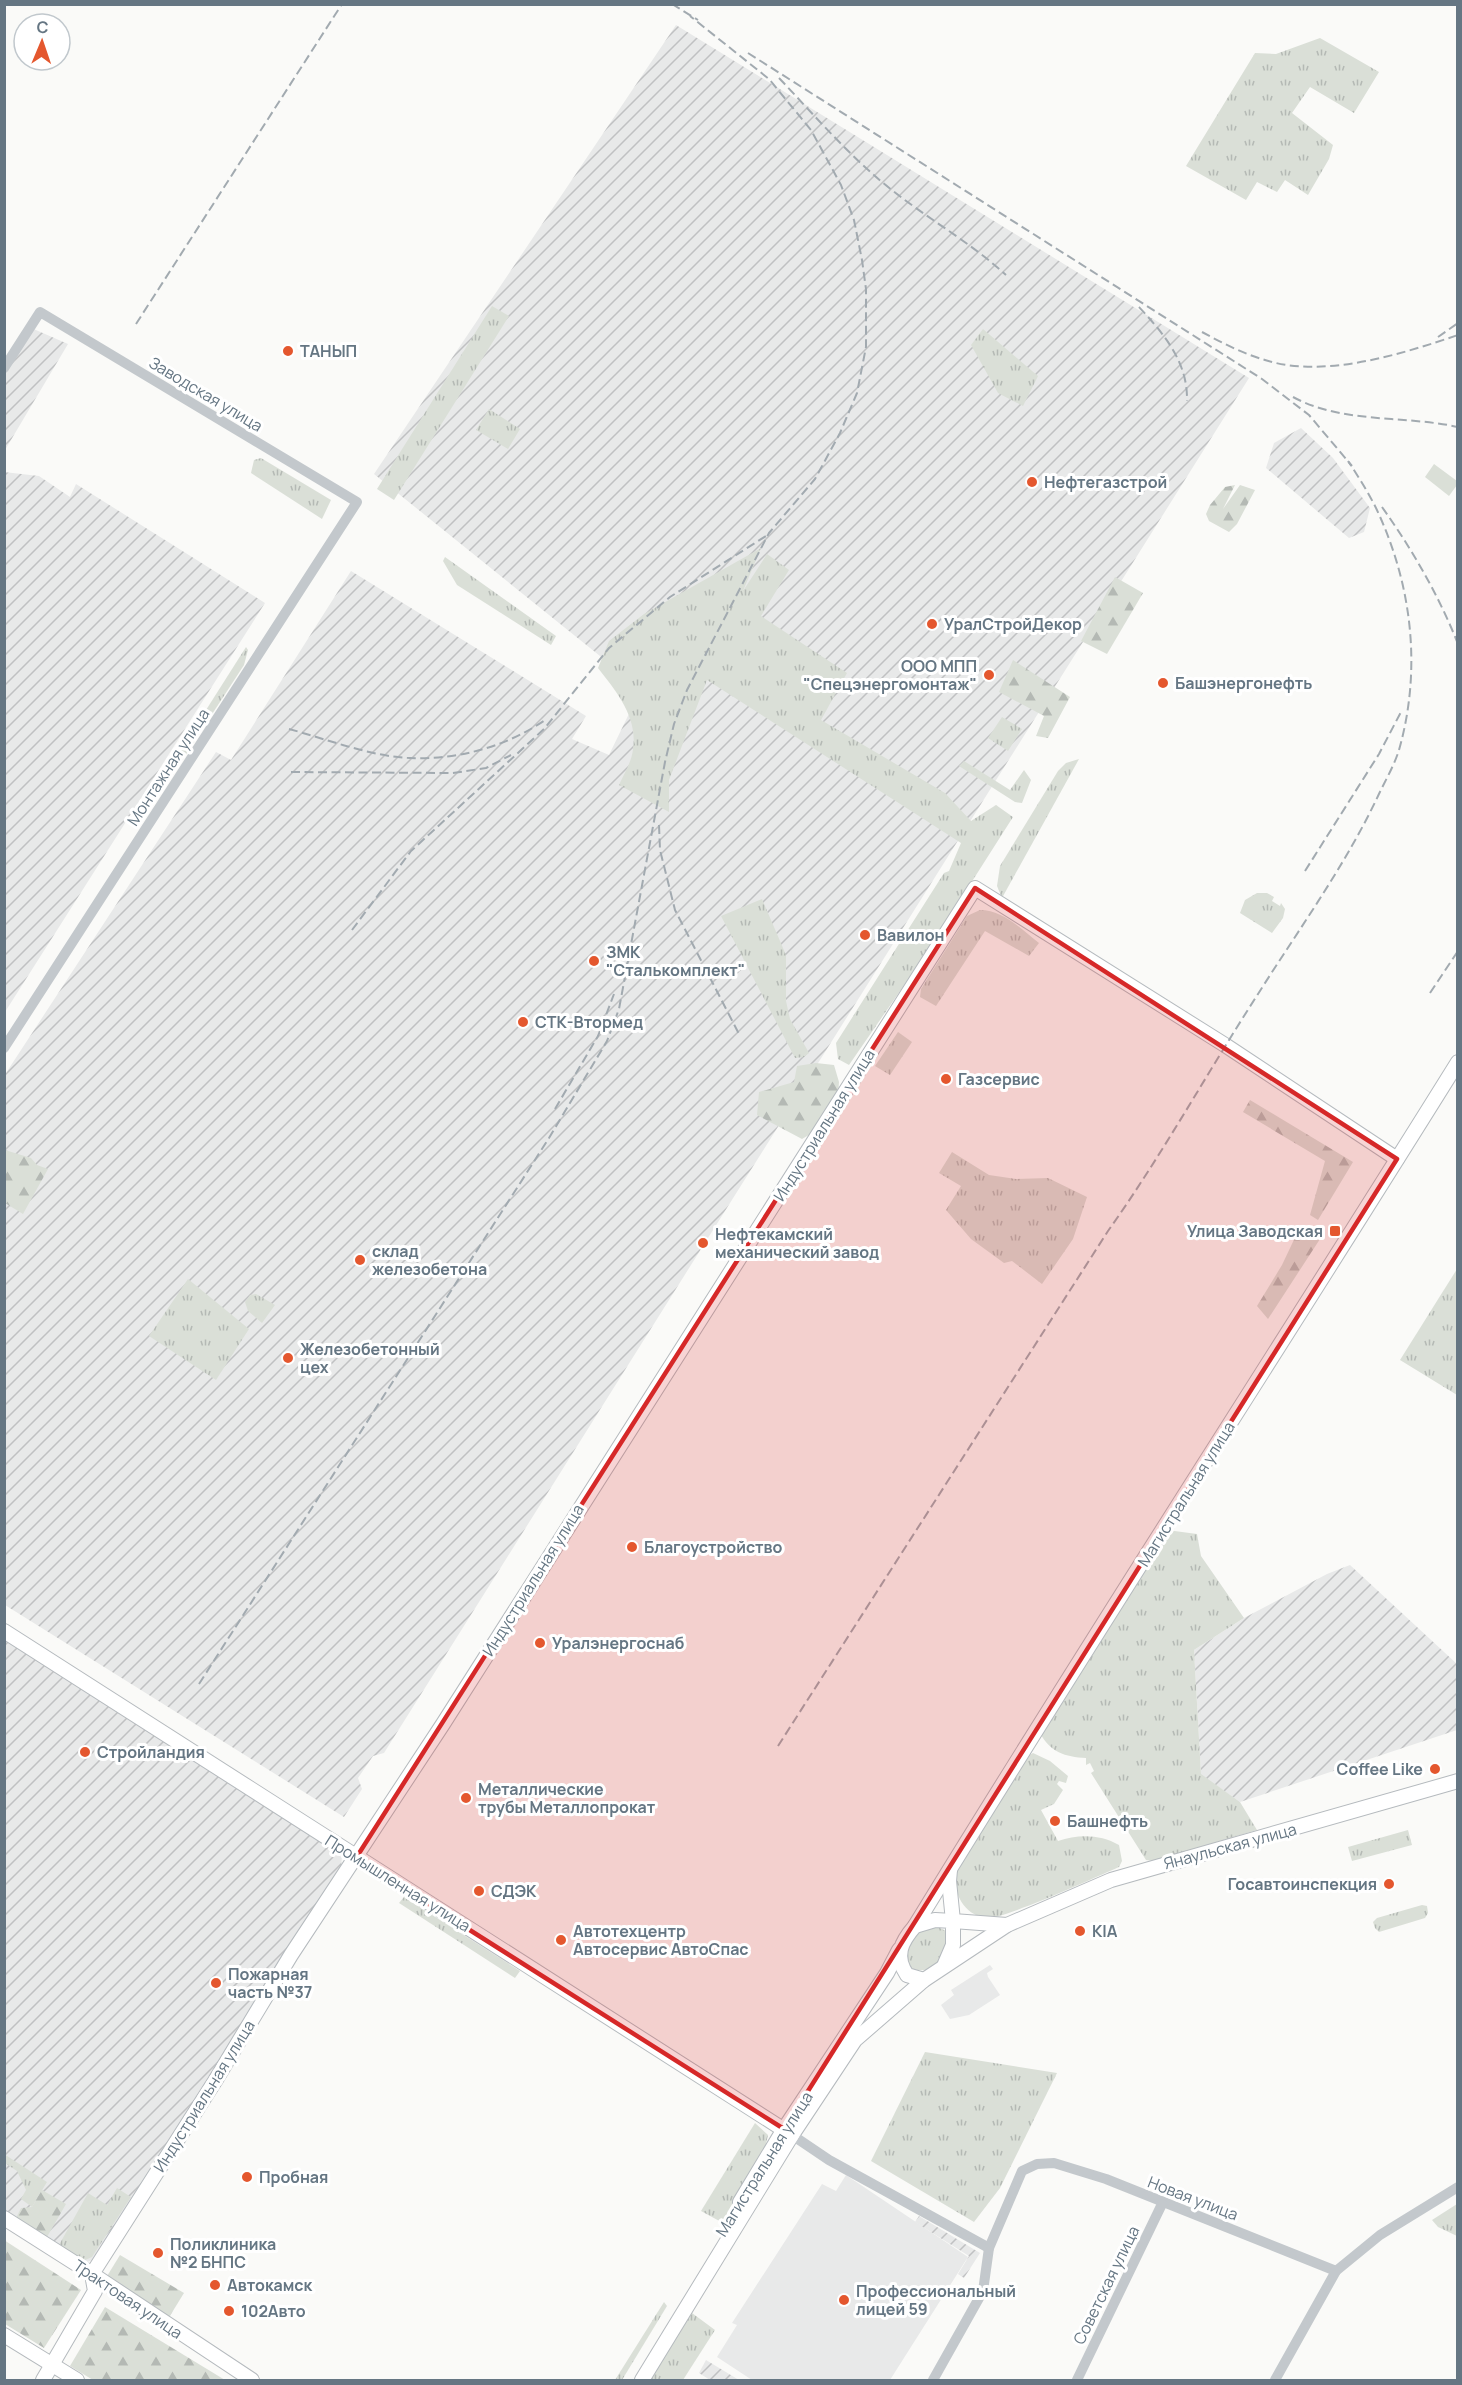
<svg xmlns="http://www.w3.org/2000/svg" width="1462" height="2385" viewBox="0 0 1462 2385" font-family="Manrope,sans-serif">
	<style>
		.built { fill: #e8e9e9 }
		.industrial { fill: url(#industrial-furrows) }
		.grass { fill: url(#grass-tufts) }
		.forest { fill: url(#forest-firs) }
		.pitch { fill: #dadfd7 }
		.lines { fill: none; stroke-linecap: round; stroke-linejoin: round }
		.major-casing { stroke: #b5babe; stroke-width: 16 }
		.minor { stroke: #c3c8cc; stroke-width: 10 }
		.major { stroke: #fff; stroke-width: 14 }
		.rail { stroke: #a2aab0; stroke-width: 2; stroke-dasharray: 9 4.5; stroke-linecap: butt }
		.marked { fill: #d62828; fill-opacity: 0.2; stroke: #d62828; stroke-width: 4.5; stroke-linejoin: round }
		.poi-dot { fill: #e4572e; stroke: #fff; stroke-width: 2 }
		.labels { text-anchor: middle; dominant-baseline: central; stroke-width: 6; stroke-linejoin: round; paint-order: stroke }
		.poi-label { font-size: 16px; font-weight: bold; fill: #657683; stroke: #fff; text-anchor: start }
		.street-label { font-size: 16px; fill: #657683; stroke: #fff }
	</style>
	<defs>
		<pattern id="industrial-furrows" width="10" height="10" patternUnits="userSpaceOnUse" patternTransform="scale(1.5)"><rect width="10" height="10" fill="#e8e9e9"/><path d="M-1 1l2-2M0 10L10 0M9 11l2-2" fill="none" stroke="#c0c1c2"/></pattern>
		<pattern id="grass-tufts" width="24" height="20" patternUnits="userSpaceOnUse" patternTransform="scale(1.5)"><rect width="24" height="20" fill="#dadfd7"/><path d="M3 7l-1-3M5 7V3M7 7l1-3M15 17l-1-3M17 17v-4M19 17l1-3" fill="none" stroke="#b4b9b4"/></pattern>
		<pattern id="forest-firs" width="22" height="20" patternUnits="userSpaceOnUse" patternTransform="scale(1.5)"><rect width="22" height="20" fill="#dadfd7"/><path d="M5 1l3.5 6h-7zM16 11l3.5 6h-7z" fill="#b4b9b4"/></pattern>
	</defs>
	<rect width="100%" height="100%" fill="#fafaf8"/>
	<g class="built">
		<polygon points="990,1965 993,1969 987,1973 988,1977 1000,1995 969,2015 950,2019 941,2005 954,1995 951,1990"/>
		<polygon points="846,2175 968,2257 890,2380 752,2380 717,2357 737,2325 732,2323 822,2184 836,2191"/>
	</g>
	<g class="industrial">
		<polygon points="676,25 1249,378 384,1753 373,1756 358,1778 362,1789 344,1817 5,1605 4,1076 216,752 231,760 351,571 586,716 572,739 609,755 641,689 374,474"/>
		<polygon points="29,327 68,344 5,450 4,367"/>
		<polygon points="1301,428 1333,458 1370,508 1364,532 1349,538 1266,468 1274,443"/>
		<polygon points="4,472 39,476 70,497 76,484 265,603 5,1012"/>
		<polygon points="1350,1565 1457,1664 1457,1730 1240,1802 1201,1775 1194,1650 1244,1618 1327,1574"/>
		<polygon points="5,1636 342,1855 341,1868 95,2259 85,2263 5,2214"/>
		<polygon points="919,2216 980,2253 964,2278 958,2274 969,2256 915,2222"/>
		<polygon points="706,2360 739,2380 710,2380 699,2373"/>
	</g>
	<g class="grass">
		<polygon points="1320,38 1379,72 1354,113 1310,87 1292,113 1333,145 1329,159 1308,195 1285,180 1277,192 1257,182 1246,200 1186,166 1255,53 1276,54"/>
		<polygon points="492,306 509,316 394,500 377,489"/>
		<polygon points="983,329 1038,376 1023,406 998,393 971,345"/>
		<polygon points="489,409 520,429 508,449 476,430"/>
		<polygon points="261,458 331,500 322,519 251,473 254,460"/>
		<path d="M761 548 743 591 767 554 789 570 761 616 847 673 821 720 945 793 971 821 996 805 1013 817 929 949 849 1065 838 1059 836 1043 944 873 949 871 961 843 707 680 669 780V812L619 785C624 774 632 761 633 749 638 717 616 691 598 668L609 641 644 614Z"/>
		<polygon points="445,557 556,636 551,645 457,585 443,561"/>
		<polygon points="246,647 248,650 244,665 179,765 173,762"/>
		<polygon points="1002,717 1022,729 1008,751 988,738"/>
		<polygon points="1079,759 1002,898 997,886 1000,866 1058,771 1066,763"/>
		<polygon points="964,761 1010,790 1024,770 1031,780 1022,803 1015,802 959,766"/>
		<polygon points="1257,893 1267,893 1274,897 1272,901 1280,906 1281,903 1285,909 1283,918 1272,933 1240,913 1245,900"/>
		<polygon points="762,899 786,955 786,1001 790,1019 809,1053 804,1057 795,1058 721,916"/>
		<path d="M980 910C1003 910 1021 929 1039 943L1029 956 985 931 936 1006 920 997 921 989 967 916Z"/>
		<polygon points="898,1032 912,1042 890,1075 875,1066"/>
		<polygon points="952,1152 989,1175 1016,1179 1048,1178 1087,1197 1073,1239 1042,1284 1012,1261 1004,1263 971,1239 946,1210 961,1186 939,1173"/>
		<polygon points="1457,1269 1457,1395 1400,1360"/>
		<polygon points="188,1279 249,1329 216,1380 149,1336"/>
		<polygon points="256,1294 275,1305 262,1323 248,1311 245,1302 250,1295"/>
		<path d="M1167 1530 1197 1534 1201 1556 1244 1618 1194 1650 1201 1774 1240 1802 1257 1830 1153 1861 1146 1860 1091 1773 1094 1771 1090 1763 1086 1765V1758C1065 1757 1050 1752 1040 1733Z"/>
		<path d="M1033 1753 1050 1761 1068 1776 1066 1783 1059 1781 1057 1784 1063 1790 1054 1804 1041 1810 1058 1841C1078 1834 1100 1834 1119 1845L1122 1861 1119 1867C1098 1876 1001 1921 985 1918 961 1913 953 1890 955 1869L1026 1757Z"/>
		<polygon points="1408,1830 1412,1845 1352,1861 1348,1847"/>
		<polygon points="404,1897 520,1971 515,1978 399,1903"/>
		<polygon points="1422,1905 1427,1906 1428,1913 1425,1918 1379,1932 1375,1928 1373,1922 1377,1918"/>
		<path d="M936 1926 946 1931C953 1953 930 1981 907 1966 906 1942 911 1931 936 1926Z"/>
		<polygon points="925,2052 1057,2073 1000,2188 974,2222 871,2161"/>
		<polygon points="755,2123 768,2135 763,2157 723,2223 701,2211"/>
		<polygon points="4,2154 47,2182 32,2207 21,2199 26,2190 17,2171 5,2163"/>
		<polygon points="117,2188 131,2197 92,2257 83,2261 59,2245 88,2193 107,2205"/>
		<polygon points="1457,2204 1457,2236 1438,2227 1432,2220"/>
		<polygon points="664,2302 667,2306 622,2380 615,2380"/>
		<polygon points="692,2313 715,2330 683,2380 649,2380"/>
	</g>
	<g class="forest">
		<polygon points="1235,485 1223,509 1240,485 1255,490 1237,524 1229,532 1209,521 1206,514 1210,505 1225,487"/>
		<polygon points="1115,577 1143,593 1107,654 1081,641"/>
		<polygon points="1013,660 1070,697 1048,738 1036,736 1044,716 999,692"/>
		<polygon points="816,1063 834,1065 839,1082 838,1095 814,1132 802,1139 757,1115 759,1092 794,1082 797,1066"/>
		<polygon points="1250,1100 1353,1162 1318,1220 1310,1215 1325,1161 1243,1112"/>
		<polygon points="5,1150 31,1158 37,1165 48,1169 23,1214 5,1203"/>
		<polygon points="1300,1227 1320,1239 1268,1319 1257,1306 1282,1265"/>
		<polygon points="42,2190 66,2204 47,2237 37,2242 16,2218 21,2208 32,2207"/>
		<polygon points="4,2240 81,2290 44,2348 5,2324"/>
		<polygon points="120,2255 184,2293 168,2319 104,2281"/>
		<polygon points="105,2307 225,2380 93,2380 70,2366"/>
	</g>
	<polygon class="pitch" points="1434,464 1457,481 1457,485 1449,496 1425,477"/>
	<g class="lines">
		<g class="major-casing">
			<g id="major">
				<polyline points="4,1631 792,2135"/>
				<polyline points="950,1870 949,1881 953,1921 1007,1925"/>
				<path d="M915 1926C1092 1636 1278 1351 1458 1062"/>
				<path d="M924 1980 907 1975C894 1956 901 1942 915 1926L935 1920 953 1921V1945L944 1966"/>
				<polyline points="740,2202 784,2129 887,1973 899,1950"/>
				<polyline points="4,2218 92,2274 252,2380"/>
				<polyline points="4,2335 77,2380"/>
				<polyline points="43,2380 95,2291 92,2274 215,2081 291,1955 443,1724 975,888 1225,1045 1397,1159"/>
				<polyline points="642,2380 792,2135 855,2040 924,1980 1007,1925 1111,1880 1458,1781"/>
			</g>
		</g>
		<g class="minor">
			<polyline points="4,368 40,312 357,502 4,1048"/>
			<polyline points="792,2135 829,2160 989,2248"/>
			<polyline points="933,2380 983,2291 989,2248 1022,2171 1037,2164 1054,2163 1106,2179 1336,2271"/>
			<polyline points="1077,2380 1162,2204"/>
			<polyline points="1275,2380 1336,2271 1380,2235 1458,2187"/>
		</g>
		<use href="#major" class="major"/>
		<g class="rail">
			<polyline points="672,4 698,20"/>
			<polyline points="748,53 1262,379 1309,415 1352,466"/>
			<path d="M779 78C816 117 851 158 893 191 930 220 971 243 1006 275"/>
			<path d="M1139 307C1164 334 1188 362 1187 401"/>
			<polyline points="136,324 342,4"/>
			<path d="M1202 332C1222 343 1244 354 1265 360 1323 379 1402 354 1458 335"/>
			<polyline points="1438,337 1458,323"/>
			<path d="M1293 397C1343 424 1404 415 1458 427"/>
			<path d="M1382 507C1412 549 1439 596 1458 644"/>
			<path d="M289 729C326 739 373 757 410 758 457 760 506 747 545 720"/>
			<polyline points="291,772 453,773 486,768 511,755"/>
			<polyline points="659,825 660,850 675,910 739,1034"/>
			<polyline points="1305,871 1379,754 1402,710"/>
			<polyline points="352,930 411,851 544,729 609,648 670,597 766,536"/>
			<polyline points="1430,993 1458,951"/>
			<polyline points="555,1109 598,1036 614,994"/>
			<polyline points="199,1684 549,1138 607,1041 619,1009 665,762 674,724 687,690 769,533 815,479 840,433 857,393 866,347 866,289 862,260 854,220 841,185 811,130 769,79 690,16"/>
			<path d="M778 1746 1108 1231C1162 1155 1207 1073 1258 994 1299 929 1345 866 1378 796 1385 781 1394 766 1399 750 1422 669 1412 584 1376 508 1368 492 1358 476 1348 461"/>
		</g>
	</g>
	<path class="marked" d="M975 888 1397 1159 784 2129 356 1858Z"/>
	<g class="poi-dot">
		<circle cx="288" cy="351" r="6"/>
		<circle cx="1032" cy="482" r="6"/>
		<circle cx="932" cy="624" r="6"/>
		<circle cx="989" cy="675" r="6"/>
		<circle cx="1163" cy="683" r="6"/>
		<circle cx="865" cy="935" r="6"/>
		<circle cx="594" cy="961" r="6"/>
		<circle cx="523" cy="1022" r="6"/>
		<circle cx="946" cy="1079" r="6"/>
		<rect x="1329" y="1225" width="12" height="12" rx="3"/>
		<circle cx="703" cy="1243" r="6"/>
		<circle cx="360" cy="1260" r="6"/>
		<circle cx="288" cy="1358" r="6"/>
		<circle cx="632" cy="1547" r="6"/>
		<circle cx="540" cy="1643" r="6"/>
		<circle cx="85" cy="1752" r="6"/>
		<circle cx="1435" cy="1769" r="6"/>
		<circle cx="466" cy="1798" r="6"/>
		<circle cx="1055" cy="1821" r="6"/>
		<circle cx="1389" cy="1884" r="6"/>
		<circle cx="479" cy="1891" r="6"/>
		<circle cx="1080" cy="1931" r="6"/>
		<circle cx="561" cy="1940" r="6"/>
		<circle cx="216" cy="1983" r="6"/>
		<circle cx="247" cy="2177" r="6"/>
		<circle cx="158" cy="2253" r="6"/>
		<circle cx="215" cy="2285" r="6"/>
		<circle cx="844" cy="2300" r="6"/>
		<circle cx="229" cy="2311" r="6"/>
	</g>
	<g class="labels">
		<g class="poi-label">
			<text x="300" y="351">ТАНЫП</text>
			<text x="1044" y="482">Нефтегазстрой</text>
			<text x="944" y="624">УралСтройДекор</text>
			<text x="977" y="666" text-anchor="end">ООО МПП<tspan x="977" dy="18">"Спецэнергомонтаж"</tspan></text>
			<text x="1175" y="683">Башэнергонефть</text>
			<text x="877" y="935">Вавилон</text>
			<text x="606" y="952">ЗМК<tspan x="606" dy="18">"Сталькомплект"</tspan></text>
			<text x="535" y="1022">СТК-Втормед</text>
			<text x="958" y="1079">Газсервис</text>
			<text x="1323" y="1231" text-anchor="end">Улица Заводская</text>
			<text x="715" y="1234">Нефтекамский<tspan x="715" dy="18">механический завод</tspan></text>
			<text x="372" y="1251">склад<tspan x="372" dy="18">железобетона</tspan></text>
			<text x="300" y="1349">Железобетонный<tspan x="300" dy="18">цех</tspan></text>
			<text x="644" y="1547">Благоустройство</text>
			<text x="552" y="1643">Уралэнергоснаб</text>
			<text x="97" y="1752">Стройландия</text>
			<text x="1423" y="1769" text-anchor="end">Coffee Like</text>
			<text x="478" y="1789">Металлические<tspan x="478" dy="18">трубы Металлопрокат</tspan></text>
			<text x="1067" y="1821">Башнефть</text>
			<text x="1377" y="1884" text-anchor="end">Госавтоинспекция</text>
			<text x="491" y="1891">СДЭК</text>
			<text x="573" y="1931">Автотехцентр<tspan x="573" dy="18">Автосервис АвтоСпас</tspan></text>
			<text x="1092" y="1931">KIA</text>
			<text x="228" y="1974">Пожарная<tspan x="228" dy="18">часть №37</tspan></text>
			<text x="259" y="2177">Пробная</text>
			<text x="170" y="2244">Поликлиника<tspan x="170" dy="18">№2 БНПС</tspan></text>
			<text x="227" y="2285">Автокамск</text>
			<text x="856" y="2291">Профессиональный<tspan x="856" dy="18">лицей 59</tspan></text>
			<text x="241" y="2311">102Авто</text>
		</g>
		<g class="street-label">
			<text transform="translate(206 394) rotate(31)">Заводская улица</text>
			<text transform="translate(168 767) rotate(-57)">Монтажная улица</text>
			<text transform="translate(824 1125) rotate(-58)">Индустриальная улица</text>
			<text transform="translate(1186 1494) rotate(-58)">Магистральная улица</text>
			<text transform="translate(533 1580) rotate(-58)">Индустриальная улица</text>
			<text transform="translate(1230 1846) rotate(-15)">Янаульская улица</text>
			<text transform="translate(398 1883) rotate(32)">Промышленная улица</text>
			<text transform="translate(204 2096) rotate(-58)">Индустриальная улица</text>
			<text transform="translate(764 2164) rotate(-58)">Магистральная улица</text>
			<text transform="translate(1193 2198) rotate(21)">Новая улица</text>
			<text transform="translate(1106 2285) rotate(-64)">Советская улица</text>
			<text transform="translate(128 2299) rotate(34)">Трактовая улица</text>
		</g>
	</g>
	<rect width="1462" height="2385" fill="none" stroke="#657683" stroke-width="12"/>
	<g transform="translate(42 42) rotate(2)"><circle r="28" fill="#ffffff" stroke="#c1c8cd" stroke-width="1.5"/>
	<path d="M0-4.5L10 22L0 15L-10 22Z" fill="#e4572e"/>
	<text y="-9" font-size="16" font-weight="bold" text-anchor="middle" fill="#657683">С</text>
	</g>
</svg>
